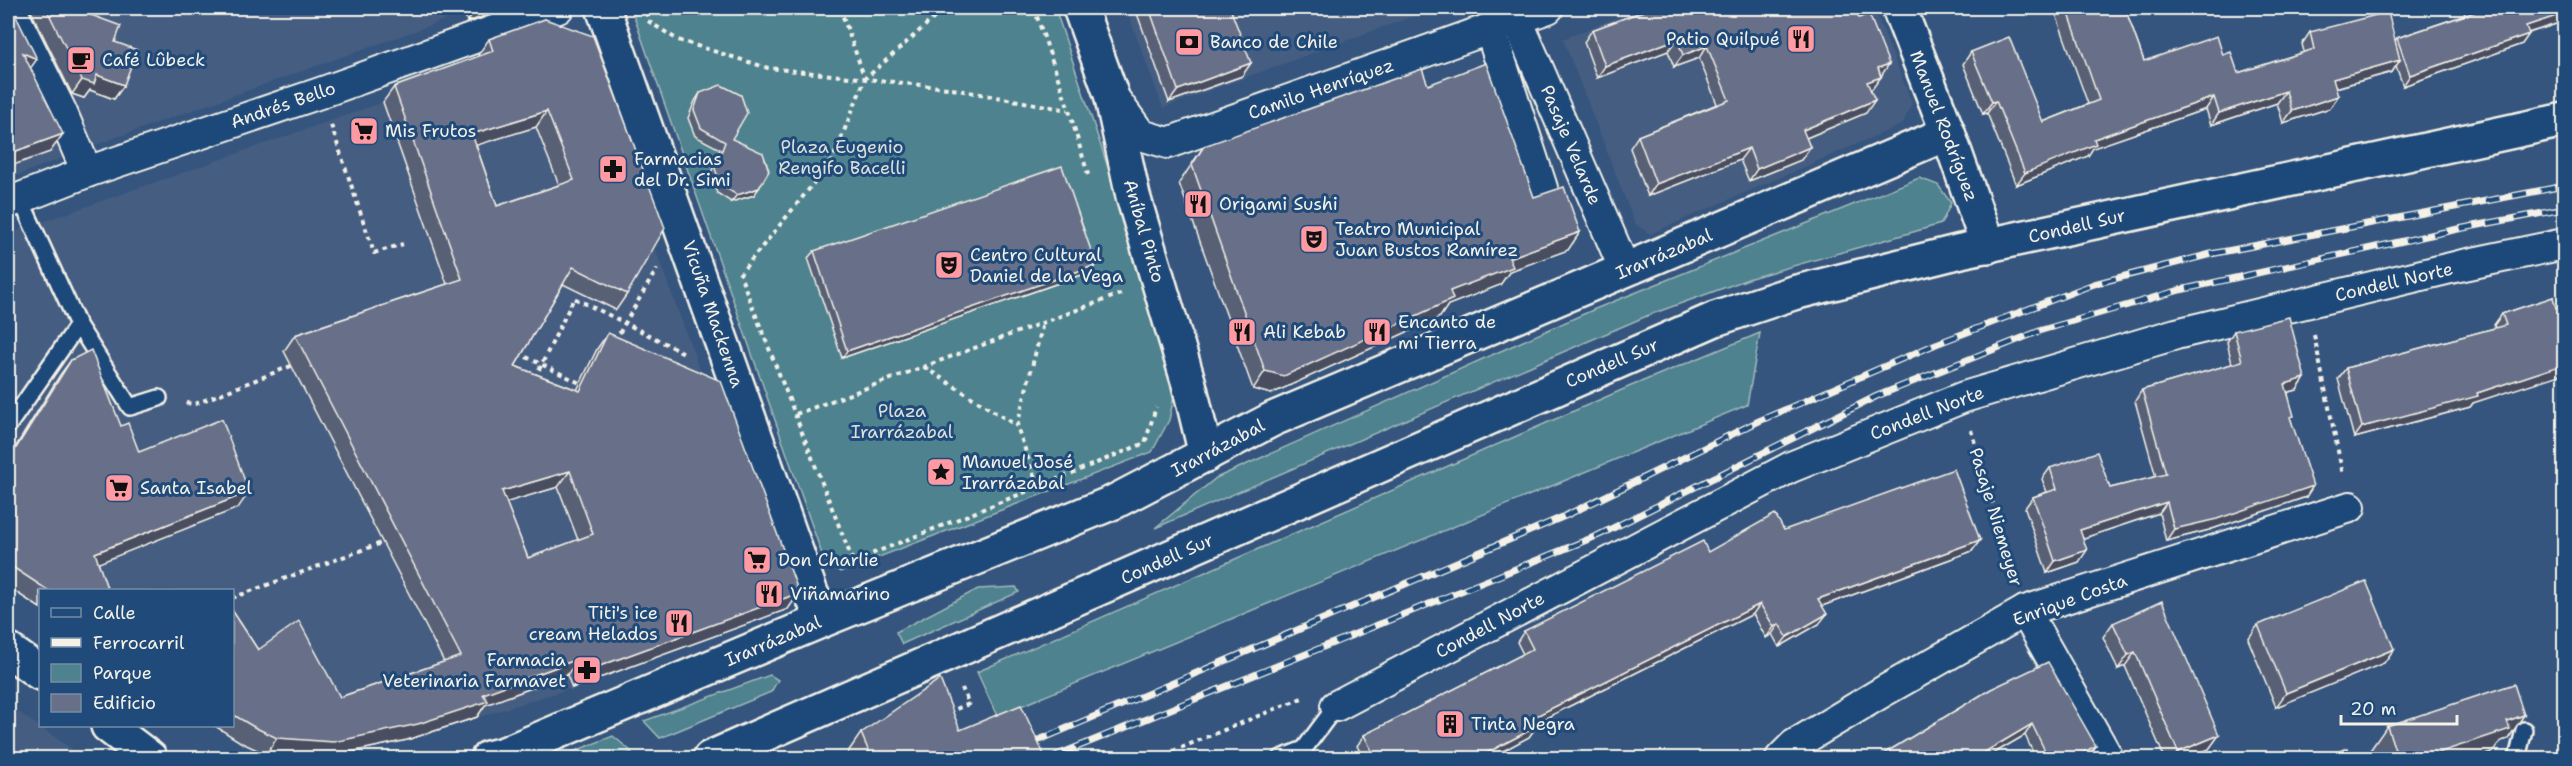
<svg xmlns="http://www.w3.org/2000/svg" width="2572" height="766" viewBox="0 0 2572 766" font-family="'Shantell Sans',sans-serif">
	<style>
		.built { fill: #445d81 }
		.green { fill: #4e828e; stroke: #a1babb; stroke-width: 1.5 }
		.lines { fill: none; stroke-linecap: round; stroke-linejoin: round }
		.lane-casing { stroke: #f4f1e8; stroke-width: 20 }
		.street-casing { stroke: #f4f1e8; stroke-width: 34 }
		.secondary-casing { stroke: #f4f1e8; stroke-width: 38 }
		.path { stroke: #f4f1e8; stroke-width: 4; stroke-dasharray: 4.5 4.5; stroke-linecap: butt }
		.lane { stroke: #1f4a7a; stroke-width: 15 }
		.street { stroke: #1f4a7a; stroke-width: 30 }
		.secondary { stroke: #1f4a7a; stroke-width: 33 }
		.rail-casing { stroke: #f4f1e8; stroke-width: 7 }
		.rail { stroke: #1f4a7a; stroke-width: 4.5; stroke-dasharray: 14; stroke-linecap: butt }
		.wall { fill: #596076; stroke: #f4f1e8; stroke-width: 1.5; fill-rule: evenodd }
		.shaded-wall { fill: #494e60; stroke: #f4f1e8; stroke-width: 1.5 }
		.building { fill: #687089; stroke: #f4f1e8; stroke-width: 1.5; fill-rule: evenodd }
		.labels { text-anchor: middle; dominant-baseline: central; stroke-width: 6; stroke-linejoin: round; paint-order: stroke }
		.poi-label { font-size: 18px; fill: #f4f1e8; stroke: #1f4a7a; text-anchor: start }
		.street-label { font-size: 18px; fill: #f4f1e8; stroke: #1f4a7a }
		.park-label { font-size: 18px; fill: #dbe0da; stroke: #1f4a7a }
	</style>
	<rect width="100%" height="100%" fill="#35557e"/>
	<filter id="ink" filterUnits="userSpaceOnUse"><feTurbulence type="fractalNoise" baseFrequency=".0167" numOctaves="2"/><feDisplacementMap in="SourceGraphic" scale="12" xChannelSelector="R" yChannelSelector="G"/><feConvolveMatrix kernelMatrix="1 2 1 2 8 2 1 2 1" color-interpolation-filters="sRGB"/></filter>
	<g filter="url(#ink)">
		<g class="built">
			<polygon points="8,8 479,8 112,139 8,179"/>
			<polygon points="1126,8 1435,8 1163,108"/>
			<polygon points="1640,8 1874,8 1912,103 1903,124 1650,234 1635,224 1563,39"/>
			<polygon points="554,42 582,52 710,397 572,688 406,740 323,758 266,754 243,743 215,726 232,726 232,590 40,590 8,587 8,234"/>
			<polygon points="8,705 85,758 8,758"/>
		</g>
		<g class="green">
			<polygon points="631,8 1055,8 1178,378 1169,420 1152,452 840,572 824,560"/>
			<polygon points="1919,178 1938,185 1951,203 1941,224 1751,278 1649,315 1155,528 1216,478 1595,309"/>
			<polygon points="1760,333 1747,405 997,716 977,672 1631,386"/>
			<polygon points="1016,587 1019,592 902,644 896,632 978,589"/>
			<polygon points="770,675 778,680 771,692 660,738 644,721"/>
			<polygon points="613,736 632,752 619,758 557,758"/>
		</g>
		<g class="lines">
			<g class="lane-casing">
				<g id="lane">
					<polyline points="78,325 130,407 159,398"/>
					<polyline points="8,426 78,325 20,198"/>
					<polyline points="1281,758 1304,749 1336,706"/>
					<polyline points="2517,758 2524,730"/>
				</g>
			</g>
			<g class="street-casing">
				<g id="street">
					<polyline points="10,8 61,111 87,172"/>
					<polyline points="1517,20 1625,270"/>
					<polyline points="1490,29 1542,188"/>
					<polyline points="1111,94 1141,135 1168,143 1548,8"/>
					<polyline points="8,203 87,172 320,93 558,8"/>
					<polyline points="2025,611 2108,758"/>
					<polyline points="1336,706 1791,467 1964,397 2176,334 2459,266 2564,244"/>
					<polyline points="1781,758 1794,745 1884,691 2025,611 2350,507"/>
				</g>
			</g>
			<g class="secondary-casing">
				<g id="secondary">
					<polyline points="603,8 811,593 823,620"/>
					<polyline points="1080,8 1111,94 1133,196 1189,384 1206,455"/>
					<polyline points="1899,8 1948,133 1988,246"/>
					<polyline points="8,650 40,673"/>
					<polyline points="108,726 150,758"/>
					<polyline points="488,758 504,754 823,620 1114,502 1273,419 1948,133"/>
					<polyline points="710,758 1715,319 1793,293 1961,251 2564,120"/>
				</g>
			</g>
			<g class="path">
				<polyline points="840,8 865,79"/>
				<polyline points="1034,8 1069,110 1089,178"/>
				<polyline points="645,15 668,8"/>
				<polyline points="648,21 678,40 768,68 947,88 1068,110"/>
				<polyline points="331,125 374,253 403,244"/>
				<polyline points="739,275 832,161 865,79 934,18 940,8"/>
				<polyline points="742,280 856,569"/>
				<polyline points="2314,335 2343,475"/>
				<polyline points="615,341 625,323 686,354"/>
				<polyline points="518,353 584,385"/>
				<polyline points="924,367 1017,426"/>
				<polyline points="535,378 574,298 625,323 657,269"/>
				<polyline points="186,403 195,404 296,364"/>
				<polyline points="796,414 1123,293"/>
				<polyline points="1971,430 2015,578"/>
				<polyline points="1038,487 1145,443 1156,407"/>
				<polyline points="839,567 1038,487 1017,426 1043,323"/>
				<polyline points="232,598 381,543 383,537"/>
				<polyline points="948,712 969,704 962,688"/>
				<polyline points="1156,758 1302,698"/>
			</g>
			<use href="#lane" class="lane"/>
			<use href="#street" class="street"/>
			<use href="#secondary" class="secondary"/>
			<g class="rail-casing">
				<g id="rail">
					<polyline points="997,758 1565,516 1759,421 1936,344 2094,284 2211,254 2564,186"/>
					<polyline points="1050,758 1599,535 1877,396 2042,330 2180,290 2458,229 2564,209"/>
				</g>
			</g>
			<use href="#rail" class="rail"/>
		</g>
		<g class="wall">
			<polygon points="31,8 46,8 115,42 124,85 114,99 90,90 84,98 72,94 30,9"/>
			<polygon points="463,8 489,8 482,17 467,22"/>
			<polygon points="1135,8 1231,8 1242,76 1169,102"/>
			<polygon points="1652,8 1881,76 1872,89 1871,90 1866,113 1806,138 1810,147 1801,160 1749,181 1740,160 1648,196 1630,148 1638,136 1717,104 1699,58 1674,67 1668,51 1597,78 1584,42 1592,30"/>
			<polygon points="2055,8 2125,8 2144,61 2223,55 2238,73 2304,52 2302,44 2310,32 2395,41 2397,38 2465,15 2463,8 2564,8 2565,15 2559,23 2529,33 2522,44 2403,86 2396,66 2392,72 2336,88 2330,108 2283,123 2277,103 2211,125 2206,109 2093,148 2088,156 2016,185 1987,113 1983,114 1963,64 1971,52 2043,122 2088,104 2054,9"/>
			<path d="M545 19 627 294 616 310 563 284 515 366 577 390 597 349 608 333 799 593 788 609 572 688 567 675 485 705 477 717 407 740 323 758 266 754 242 743 215 726H232V610L258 650 340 697 444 662 284 351 295 335 447 284 383 102 394 87 479 57 478 55 489 39ZM536 127 559 185 497 206 476 145ZM558 487 578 540 528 558 506 502Z"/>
			<polygon points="1428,85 1534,197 1580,232 1568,250 1510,271 1500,285 1448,305 1440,317 1271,394 1253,389 1179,183 1204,146"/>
			<polygon points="700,93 732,139 754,195 731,202 717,193 710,176 720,149 695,136 688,118 695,101"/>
			<polygon points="814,251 1096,265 1090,272 842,358 808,258"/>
			<polygon points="2553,297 2470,407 2354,438 2338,379 2346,368 2495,328 2494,325 2502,314"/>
			<polygon points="2234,331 2305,378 2297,390 2288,392 2291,420 2306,497 2209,530 2166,541 2159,513 2083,538 2079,562 2047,573 2025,508 2033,497 2047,492 2042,479 2050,468 2110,488 2156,477 2135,401 2142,390 2232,364 2227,342"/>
			<polygon points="71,360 139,452 238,508 98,563 108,591 40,591 40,608 8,587 8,459 60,375"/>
			<polygon points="1784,530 1980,540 1972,551 1822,606 1819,624 1779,647 1772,634 1766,638 1753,614 1534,724 1536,727 1529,737 1488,759 1364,759 1357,746 1364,735 1523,654 1517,642 1524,631"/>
			<polygon points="2113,623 2219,735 2209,749 2186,759 2165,759 2125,666 2118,669 2103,637"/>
			<polygon points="2258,625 2394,649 2384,663 2276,707 2248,639"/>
			<polygon points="1991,689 2096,746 2088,757 2085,759 2036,759 2025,735 1984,759 1875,759"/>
			<polygon points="2387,726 2508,739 2501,741 2493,752 2475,759 2374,759 2371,749"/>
			<polygon points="960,730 1046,759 850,759 848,752 861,733"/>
		</g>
		<g class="shaded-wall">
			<polygon points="478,8 489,8 482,17 467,22"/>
			<polygon points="2565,13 2565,15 2559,23 2518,36 2526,26"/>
			<polygon points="2529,34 2522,44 2403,86 2410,75"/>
			<polygon points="1677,39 1668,51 1597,78 1605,66"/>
			<polygon points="1707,46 1699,58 1674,67 1683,55"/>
			<polygon points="23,53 37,59 25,76"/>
			<polygon points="2400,60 2392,72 2324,91 2333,79"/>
			<polygon points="1251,63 1242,76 1169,102 1178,90"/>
			<polygon points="1889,64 1881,76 1878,68"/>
			<polygon points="97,75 124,85 114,99 90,90 84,98 72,94 82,80"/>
			<polygon points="1881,77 1872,89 1859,94 1867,82"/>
			<polygon points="2286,91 2277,103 2211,125 2219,113"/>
			<polygon points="2338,96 2330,108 2283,123 2292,111"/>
			<polygon points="2214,97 2206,109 2093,148 2088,156 2016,185 2025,173 2094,139"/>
			<polygon points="1875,100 1866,113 1794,143 1803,130"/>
			<polygon points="1996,101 1987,113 1983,114 1992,102"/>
			<polygon points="547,111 536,127 461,150 472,134"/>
			<polygon points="63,134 50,152 8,167 8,154"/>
			<polygon points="1810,147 1801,160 1749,181 1757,169"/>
			<polygon points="1749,148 1740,160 1648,196 1656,184"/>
			<polygon points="759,188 754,195 731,202 737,195"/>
			<polygon points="1580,232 1568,250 1510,271 1500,285 1448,305 1440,317 1271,394 1253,389 1265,371 1450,291 1509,258"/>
			<polygon points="1096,265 1090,272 842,358 847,351"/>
			<polygon points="2565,364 2565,373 2473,403 2470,407 2354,438 2362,427 2477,393"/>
			<polygon points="2305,378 2297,390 2277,395 2285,384"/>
			<polygon points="570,471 558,487 491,507 502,491"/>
			<polygon points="2313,486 2306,497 2209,530 2166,541 2174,529"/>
			<polygon points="249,492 238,508 84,569 95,553"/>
			<polygon points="2167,502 2159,513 2072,542 2080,530"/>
			<polygon points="1980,540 1972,551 1811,610 1818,599"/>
			<polygon points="2087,550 2079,562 2047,573 2055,561"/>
			<polygon points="799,593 788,609 572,688 583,672"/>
			<polygon points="1760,604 1753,614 1524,729 1532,718"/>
			<polygon points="1827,614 1819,624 1779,647 1787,637"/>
			<polygon points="1779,624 1772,634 1766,638 1774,627"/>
			<polygon points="2394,649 2384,663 2276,707 2286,693"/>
			<polygon points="2135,652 2125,666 2118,669 2128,655"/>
			<polygon points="578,659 567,675 485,705 477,717 407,740 323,758 266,754 277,738 483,694"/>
			<polygon points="2524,715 2508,739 2501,741 2493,752 2475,759 2420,759 2507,721"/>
			<polygon points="2032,724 2025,735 1984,759 1973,759"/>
			<polygon points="1536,727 1529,737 1488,759 1475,759"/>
			<polygon points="2219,735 2209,749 2186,759 2173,759 2178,752"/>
			<polygon points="2096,746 2088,757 2085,759 2069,759"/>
		</g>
		<g class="building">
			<polygon points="8,8 12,8 37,59 23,53 63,134 8,154"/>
			<polygon points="46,8 72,8 121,26 115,42 137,50 124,85 97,75 94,84 82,80"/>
			<polygon points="1149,8 1230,8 1251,63 1178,90"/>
			<polygon points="1652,8 1855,8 1859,18 1869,14 1889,64 1878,68 1881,77 1867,82 1875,100 1803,130 1810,147 1757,169 1749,148 1656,184 1638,136 1729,100 1707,46 1683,55 1677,39 1605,66 1592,30"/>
			<polygon points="2067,8 2125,8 2144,61 2217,36 2223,55 2231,52 2238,73 2314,49 2310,32 2388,12 2400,60 2333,79 2338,96 2292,111 2286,91 2219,113 2214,97 2094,139 2096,144 2025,173 1996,101 1992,102 1971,52 2009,37 2043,122 2099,100"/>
			<polygon points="2474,8 2564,8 2565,13 2526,26 2529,34 2410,75 2397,38 2475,12"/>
			<path d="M545 19 593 36 665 228 627 294 573 267 515 366 580 391 608 333 721 381 799 593 583 672 578 659 483 694 488 701 418 724 334 742 277 738 254 727 232 714V610L258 650 299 621 340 697 461 656 295 335 462 279 394 87 493 51 489 39ZM547 111 574 180 497 206 472 134ZM570 471 593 534 528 558 502 491Z"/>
			<polygon points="1486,63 1534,197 1564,187 1580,232 1509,258 1513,267 1450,291 1453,299 1284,376 1265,371 1192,165 1204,146 1422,69 1428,85"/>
			<polygon points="721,85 741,95 747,113 732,139 763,153 769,171 759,188 737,195 722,186 715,169 725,142 701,128 694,110 700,93"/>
			<polygon points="1062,166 1096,265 847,351 814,251"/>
			<polygon points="2553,297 2556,308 2565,306 2565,364 2477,393 2478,396 2362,427 2346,368 2506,325 2502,314"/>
			<polygon points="2289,317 2305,378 2285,384 2294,416 2290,417 2313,486 2217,519 2174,529 2167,502 2080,530 2087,550 2055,561 2033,497 2057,489 2050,468 2097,452 2110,488 2166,474 2142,390 2242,361 2234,331"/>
			<polygon points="91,350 121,426 128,423 139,452 222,419 249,492 95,553 108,591 49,591 8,564 8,461 71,360"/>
			<polygon points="1954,469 1980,540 1818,599 1827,614 1787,637 1779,624 1774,627 1760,604 1532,718 1536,727 1475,759 1376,759 1364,735 1533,649 1524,631 1703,541 1708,552 1775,514 1784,530"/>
			<polygon points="2366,581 2394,649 2286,693 2258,625"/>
			<polygon points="2162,601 2219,735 2178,752 2135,652 2128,655 2113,623"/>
			<polygon points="2048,662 2096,746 2069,759 2049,759 2032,724 1973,759 1875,759 1991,689"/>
			<polygon points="940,679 960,730 1021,705 1046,759 872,759 861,733"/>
			<polygon points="2514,684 2524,715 2507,721 2510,729 2420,759 2416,759 2415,755 2406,759 2398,759 2387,726"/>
			<polygon points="2348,748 2351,759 2317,759"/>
		</g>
	</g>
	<defs>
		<g id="restaurant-square" transform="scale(1.5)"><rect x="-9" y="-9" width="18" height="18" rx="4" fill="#ff9aa2" stroke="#1f4a7a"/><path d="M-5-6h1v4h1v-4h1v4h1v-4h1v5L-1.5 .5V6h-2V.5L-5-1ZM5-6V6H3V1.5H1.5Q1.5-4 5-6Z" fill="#111"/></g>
		<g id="bank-square" transform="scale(1.5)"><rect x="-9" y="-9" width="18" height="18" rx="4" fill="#ff9aa2" stroke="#1f4a7a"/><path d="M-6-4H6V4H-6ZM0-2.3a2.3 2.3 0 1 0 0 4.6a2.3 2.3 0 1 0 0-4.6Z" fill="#111"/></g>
		<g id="cafe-square" transform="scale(1.5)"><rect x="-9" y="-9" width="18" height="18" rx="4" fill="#ff9aa2" stroke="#1f4a7a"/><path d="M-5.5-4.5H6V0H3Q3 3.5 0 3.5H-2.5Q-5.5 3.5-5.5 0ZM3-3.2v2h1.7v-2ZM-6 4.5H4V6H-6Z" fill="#111"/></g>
		<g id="supermarket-square" transform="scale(1.5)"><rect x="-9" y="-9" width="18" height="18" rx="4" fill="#ff9aa2" stroke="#1f4a7a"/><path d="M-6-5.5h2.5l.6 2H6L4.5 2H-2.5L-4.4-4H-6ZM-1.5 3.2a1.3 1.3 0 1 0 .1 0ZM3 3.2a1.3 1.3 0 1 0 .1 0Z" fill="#111"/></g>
		<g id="pharmacy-square" transform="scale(1.5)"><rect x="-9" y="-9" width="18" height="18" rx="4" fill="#ff9aa2" stroke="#1f4a7a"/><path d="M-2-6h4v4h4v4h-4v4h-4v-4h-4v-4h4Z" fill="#111"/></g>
		<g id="theatre-square" transform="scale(1.5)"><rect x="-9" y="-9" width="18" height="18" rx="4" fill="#ff9aa2" stroke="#1f4a7a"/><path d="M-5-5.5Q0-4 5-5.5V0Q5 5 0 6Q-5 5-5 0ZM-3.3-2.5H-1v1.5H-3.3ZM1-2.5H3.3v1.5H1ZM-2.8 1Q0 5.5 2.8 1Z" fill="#111"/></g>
		<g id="sight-square" transform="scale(1.5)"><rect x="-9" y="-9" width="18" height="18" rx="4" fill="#ff9aa2" stroke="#1f4a7a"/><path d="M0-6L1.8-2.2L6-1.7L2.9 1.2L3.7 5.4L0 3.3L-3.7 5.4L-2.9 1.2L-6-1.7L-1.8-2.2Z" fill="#111"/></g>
		<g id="building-square" transform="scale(1.5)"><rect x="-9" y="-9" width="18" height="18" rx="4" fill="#ff9aa2" stroke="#1f4a7a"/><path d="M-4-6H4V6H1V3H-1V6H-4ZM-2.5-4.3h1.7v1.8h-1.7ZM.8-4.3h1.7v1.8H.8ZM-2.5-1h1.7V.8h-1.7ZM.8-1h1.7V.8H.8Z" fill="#111"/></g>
	</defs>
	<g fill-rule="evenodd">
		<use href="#restaurant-square" x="1801" y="39"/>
		<use href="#bank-square" x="1189" y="42"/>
		<use href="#cafe-square" x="81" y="60"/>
		<use href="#supermarket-square" x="364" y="131"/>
		<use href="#pharmacy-square" x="613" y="169"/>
		<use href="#restaurant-square" x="1198" y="204"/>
		<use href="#theatre-square" x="1314" y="239"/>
		<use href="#theatre-square" x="949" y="265"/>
		<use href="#restaurant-square" x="1242" y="332"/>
		<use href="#restaurant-square" x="1377" y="332"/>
		<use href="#sight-square" x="941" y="472"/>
		<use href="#supermarket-square" x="119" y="488"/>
		<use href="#supermarket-square" x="757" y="560"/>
		<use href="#restaurant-square" x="769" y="594"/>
		<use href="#restaurant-square" x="679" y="623"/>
		<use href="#pharmacy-square" x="587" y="670"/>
		<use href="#building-square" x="1450" y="724"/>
	</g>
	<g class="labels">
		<g class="poi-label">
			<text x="1780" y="39" text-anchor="end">Patio Quilpué</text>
			<text x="1210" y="42">Banco de Chile</text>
			<text x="102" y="60">Café Lûbeck</text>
			<text x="385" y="131">Mis Frutos</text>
			<text x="634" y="159">Farmacias<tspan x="634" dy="21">del Dr. Simi</tspan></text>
			<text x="1219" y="204">Origami Sushi</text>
			<text x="1335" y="229">Teatro Municipal<tspan x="1335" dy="21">Juan Bustos Ramírez</tspan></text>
			<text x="970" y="255">Centro Cultural<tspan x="970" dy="21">Daniel de la Vega</tspan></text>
			<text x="1398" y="322">Encanto de<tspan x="1398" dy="21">mi Tierra</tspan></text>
			<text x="1263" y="332">Ali Kebab</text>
			<text x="962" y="462">Manuel José<tspan x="962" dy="21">Irarrázabal</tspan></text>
			<text x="140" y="488">Santa Isabel</text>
			<text x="778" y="560">Don Charlie</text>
			<text x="790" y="594">Viñamarino</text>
			<text x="658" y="613" text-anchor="end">Titi's ice<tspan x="658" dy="21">cream Helados</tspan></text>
			<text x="566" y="660" text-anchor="end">Farmacia<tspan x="566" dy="21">Veterinaria Farmavet</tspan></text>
			<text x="1471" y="724">Tinta Negra</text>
		</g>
		<g class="street-label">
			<text transform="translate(1321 89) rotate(-19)">Camilo Henríquez</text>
			<text transform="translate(283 105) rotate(-19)">Andrés Bello</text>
			<text transform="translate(1944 126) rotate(69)">Manuel Rodríguez</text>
			<text transform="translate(1571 145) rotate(67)">Pasaje Velarde</text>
			<text transform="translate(2077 226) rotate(-13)">Condell Sur</text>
			<text transform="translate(1144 231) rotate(74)">Aníbal Pinto</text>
			<text transform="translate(1664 254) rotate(-23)">Irarrázabal</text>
			<text transform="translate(2394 282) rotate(-13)">Condell Norte</text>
			<text transform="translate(713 314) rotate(71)">Vicuña Mackenna</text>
			<text transform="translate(1612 363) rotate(-23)">Condell Sur</text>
			<text transform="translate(1927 413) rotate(-21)">Condell Norte</text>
			<text transform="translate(1218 448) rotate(-28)">Irarrázabal</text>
			<text transform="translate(1996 517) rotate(73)">Pasaje Niemeyer</text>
			<text transform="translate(1167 559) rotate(-24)">Condell Sur</text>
			<text transform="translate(2070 600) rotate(-20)">Enrique Costa</text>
			<text transform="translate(1490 625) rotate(-28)">Condell Norte</text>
			<text transform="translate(773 641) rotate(-23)">Irarrázabal</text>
		</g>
		<g class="park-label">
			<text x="842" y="147">Plaza Eugenio<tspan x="842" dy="21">Rengifo Bacelli</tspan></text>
			<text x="902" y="411">Plaza<tspan x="902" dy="21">Irarrázabal</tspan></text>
		</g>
	</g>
	<rect width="2572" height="766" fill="none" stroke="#1f4a7a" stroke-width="30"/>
	<rect x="15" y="15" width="2542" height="736" fill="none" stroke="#f4f1e8" stroke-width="2" filter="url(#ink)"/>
	<rect x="39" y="589" width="195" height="138" fill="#1f4a7a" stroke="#748da6" stroke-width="1.5"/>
	<rect x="51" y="608" width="30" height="9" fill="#1f4a7a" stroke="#748da6" stroke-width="1.5"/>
	<text x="93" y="619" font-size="18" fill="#f4f1e8">Calle</text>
	<rect x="51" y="638" width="30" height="9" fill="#f4f1e8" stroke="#748da6" stroke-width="1.5"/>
	<text x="93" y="649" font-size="18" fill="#f4f1e8">Ferrocarril</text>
	<rect x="51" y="664" width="30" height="18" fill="#4e828e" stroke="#748da6" stroke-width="1.5"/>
	<text x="93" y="679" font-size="18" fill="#f4f1e8">Parque</text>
	<rect x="51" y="694" width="30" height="18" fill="#687089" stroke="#748da6" stroke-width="1.5"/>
	<text x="93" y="709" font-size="18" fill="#f4f1e8">Edificio</text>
	<path d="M2341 715v9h116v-9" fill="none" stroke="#f4f1e8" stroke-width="3"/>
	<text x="2350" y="715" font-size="18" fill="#f4f1e8" stroke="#1f4a7a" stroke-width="4.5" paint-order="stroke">20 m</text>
</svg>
